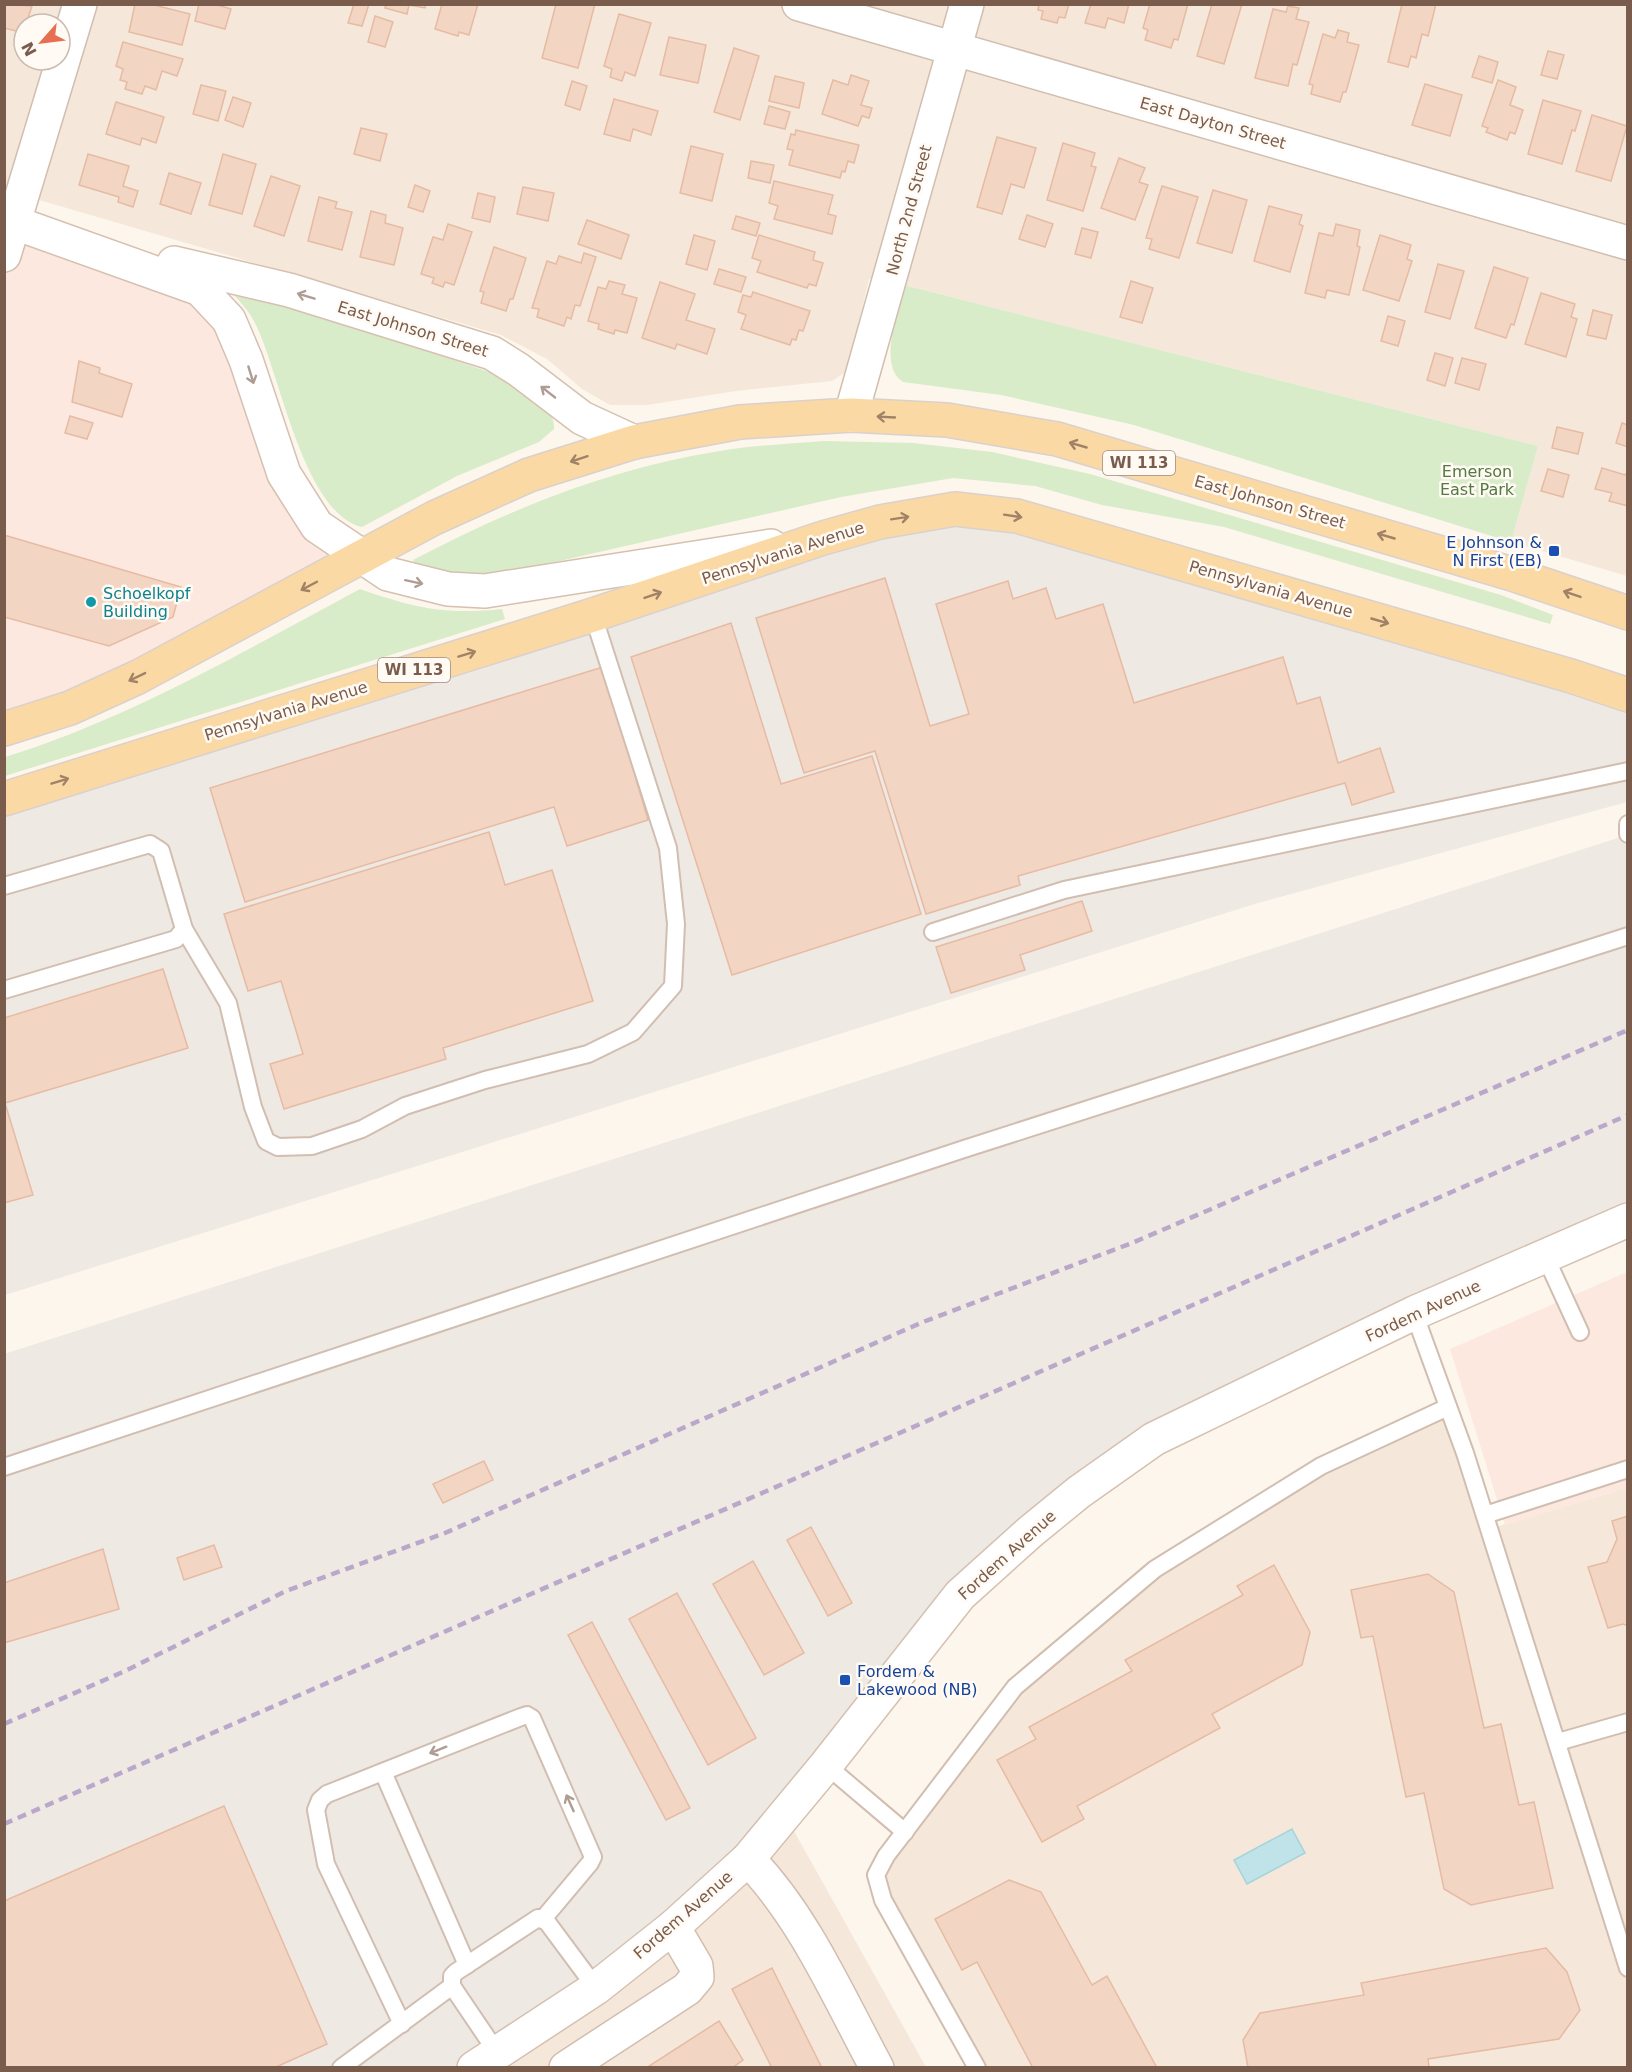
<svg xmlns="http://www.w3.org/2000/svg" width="1632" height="2072" viewBox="0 0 1632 2072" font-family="'DejaVu Sans',sans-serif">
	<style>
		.residential { fill: #f5e8da; fill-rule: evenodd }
		.commercial { fill: #fde8e0 }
		.industrial { fill: #efe9e4 }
		.green { fill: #d8ecc9 }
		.water { fill: #bfe3e8; stroke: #a5d3da; stroke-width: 1.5 }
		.building { fill: #f3d5c3; stroke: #e6bba3; stroke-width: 1.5 }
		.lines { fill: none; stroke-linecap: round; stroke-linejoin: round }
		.lane-casing { stroke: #d1beb0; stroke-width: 20 }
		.street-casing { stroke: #d1beb0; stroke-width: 36 }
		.secondary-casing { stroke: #d6c0b0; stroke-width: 36 }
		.primary-casing { stroke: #dad1cd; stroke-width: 36 }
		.lane { stroke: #fff; stroke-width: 16 }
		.street { stroke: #fff; stroke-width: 33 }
		.secondary { stroke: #fff; stroke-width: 33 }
		.primary { stroke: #fbd9a5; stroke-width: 33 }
		.rail { stroke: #b9a8c9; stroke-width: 4.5; stroke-dasharray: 9 6; stroke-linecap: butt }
		.oneway { stroke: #af9d94 }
		.oneway2 { stroke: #a18267 }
		.transit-dot { fill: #1a4fb4; stroke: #fffaf3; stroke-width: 2 }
		.culture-dot { fill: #0f9aa8; stroke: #fffaf3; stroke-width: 2 }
		.labels { text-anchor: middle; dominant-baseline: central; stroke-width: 5; stroke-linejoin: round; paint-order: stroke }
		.shield { fill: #fffaf3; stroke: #a28b7f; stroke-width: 1.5 }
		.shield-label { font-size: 15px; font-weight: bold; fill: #7a5c4d }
		.street-label { font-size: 16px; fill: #7a5c4d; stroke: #fffaf3 }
		.park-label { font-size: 16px; fill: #537a41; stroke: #fffaf3 }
		.transit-label { font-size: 16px; fill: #164399; stroke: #fffaf3; text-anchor: end }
		.culture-label { font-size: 16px; fill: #0d838f; stroke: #fffaf3; text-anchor: start }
	</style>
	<rect width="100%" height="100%" fill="#fdf6ec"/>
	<g class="residential">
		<path d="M5 5H1627V576L1511 542 1538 446 904 285 869 279 849 363 846 372 832 381 736 391 647 405H610L582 389 547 359 501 335 5 190ZM24 24H60V60H24Z"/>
		<polygon points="1448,1407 1489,1529 1627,1488 1627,2067 977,2067 883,1900 886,1856 1015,1687 1155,1569 1321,1466"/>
		<polygon points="785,1815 926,2067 474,2068"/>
	</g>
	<g class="commercial">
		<polygon points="16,222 200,289 284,474 361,558 5,729 4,255"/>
		<polygon points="1627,1272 1627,1488 1505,1525 1450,1349"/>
	</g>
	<g class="industrial">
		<polygon points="955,509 1627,695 1627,802 1258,903 5,1295 5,799"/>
		<polygon points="1627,835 1627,1220 1154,1439 1030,1532 748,1859 474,2067 5,2067 4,1354"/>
	</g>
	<g class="green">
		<path d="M904 285 1538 446 1511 542 1134 425 1001 395 903 382C877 366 899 310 904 285Z"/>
		<path d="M225 286 303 309 495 374C516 384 556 402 554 429L539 442 457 476 362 527C304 514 280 374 256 325 249 310 237 298 225 286Z"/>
		<path d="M824 441 913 443 992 452 1090 474 1501 595 1553 615 1550 624 1224 527 1102 505 1035 486 953 478 841 497 494 576 460 575 416 566 413 560C510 509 611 468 720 451 754 445 790 444 824 441Z"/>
		<path d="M360 589C414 608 445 615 502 609L505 619 5 776V757C131 718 244 651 360 589Z"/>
	</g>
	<polygon class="water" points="1292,1829 1305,1853 1247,1884 1234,1860"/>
	<g class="building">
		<polygon points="4,4 32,6 26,24 24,24 24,33 4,28"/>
		<polygon points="135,4 150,4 190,14 182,45 129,32"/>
		<polygon points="199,4 214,4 231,9 225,29 195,21"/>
		<polygon points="354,4 369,4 362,26 348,23"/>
		<polygon points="386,4 426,4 425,8 409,5 407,14 385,8"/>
		<polygon points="442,4 478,4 469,35 459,32 458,36 435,29"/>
		<polygon points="556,4 595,4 578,68 542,58"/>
		<polygon points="1039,4 1069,4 1065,18 1059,17 1057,23 1041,19 1043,11 1038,10"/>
		<polygon points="1091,4 1129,4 1124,23 1108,18 1105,28 1085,23"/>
		<polygon points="1150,4 1188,4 1178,40 1174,39 1171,48 1145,40 1148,30 1143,28"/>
		<polygon points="1212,4 1242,4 1224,64 1197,56"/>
		<polygon points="1402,4 1436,4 1428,36 1422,34 1416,58 1411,56 1408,67 1388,62"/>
		<polygon points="1288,6 1299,8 1296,19 1309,22 1297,65 1293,64 1288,86 1255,78 1273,9 1286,12"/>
		<polygon points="619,14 651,23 635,76 625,72 622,81 610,77 612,69 604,66"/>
		<polygon points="375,16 393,22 385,47 368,42"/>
		<polygon points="1338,30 1349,33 1347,42 1359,45 1346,92 1343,92 1340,102 1311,94 1313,85 1309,84 1323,34 1335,38"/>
		<polygon points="669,37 706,45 698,83 660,75"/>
		<polygon points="123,42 183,59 177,76 162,71 156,90 145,86 142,94 125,89 127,82 120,80 123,69 116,66"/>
		<polygon points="734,48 759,56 740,120 714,112"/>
		<polygon points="1548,51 1564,55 1557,79 1541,75"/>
		<polygon points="1479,56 1498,62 1492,83 1472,77"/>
		<polygon points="851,75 869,81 861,105 872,108 869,118 862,116 858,126 822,114 833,80 848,85"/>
		<polygon points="775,76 804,83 799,108 769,101"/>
		<polygon points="1498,80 1516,87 1510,105 1523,110 1515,134 1510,132 1507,140 1486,132 1488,128 1482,126"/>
		<polygon points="572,81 587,86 580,110 565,105"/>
		<polygon points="1425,84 1462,95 1450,136 1412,125"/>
		<polygon points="201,85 226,91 218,121 193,114"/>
		<polygon points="233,97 251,103 243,127 225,120"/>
		<polygon points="614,99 658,111 651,135 633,129 630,141 604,134"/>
		<polygon points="1543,100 1581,111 1575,131 1572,130 1562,164 1528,154"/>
		<polygon points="116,102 164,117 156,143 142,138 140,145 106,134"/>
		<polygon points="769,106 790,112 785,129 764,124"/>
		<polygon points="1592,115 1627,126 1611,181 1576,171"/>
		<polygon points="361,128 387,134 380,161 354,154"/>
		<polygon points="796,130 859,145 854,163 848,161 845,172 842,171 840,178 789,165 793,150 787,149 791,134 795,135"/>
		<polygon points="997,137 1036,148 1024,188 1011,184 1002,214 977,207"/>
		<polygon points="1063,143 1095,153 1091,166 1096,167 1083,211 1047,200"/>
		<polygon points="691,146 723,154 712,201 680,193"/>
		<polygon points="88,154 129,166 123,186 138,191 133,207 118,202 119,197 79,185"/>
		<polygon points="223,154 256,164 242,214 209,205"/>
		<polygon points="1119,158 1145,168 1139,182 1148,185 1135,220 1101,208"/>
		<polygon points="751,161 774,165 770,183 748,178"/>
		<polygon points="169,173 201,183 191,214 160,204"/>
		<polygon points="271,176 300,186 284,236 254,226"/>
		<polygon points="774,181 833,195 828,214 836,216 832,234 774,219 778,206 769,203"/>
		<polygon points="415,185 430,191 423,212 408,207"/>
		<polygon points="1162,186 1198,197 1179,258 1149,249 1152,239 1146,238"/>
		<polygon points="523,187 554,193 548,221 517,214"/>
		<polygon points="1213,190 1247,200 1232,253 1197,243"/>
		<polygon points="478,193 495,197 490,222 472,218"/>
		<polygon points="319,197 337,202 335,208 352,212 342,250 308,241"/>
		<polygon points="1269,206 1302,215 1299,224 1303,226 1290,272 1254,261"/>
		<polygon points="371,211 386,215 385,223 403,228 394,265 360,257"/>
		<polygon points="1027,215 1053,224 1045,247 1019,239"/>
		<polygon points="736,216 760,223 756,236 732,229"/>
		<polygon points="587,220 629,235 621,259 578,244"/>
		<polygon points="448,224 472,232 454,285 445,282 443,287 432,283 434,278 421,274 433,237 443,240"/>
		<polygon points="1336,224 1360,230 1357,246 1360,247 1349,295 1327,290 1325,298 1305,293 1319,233 1333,236"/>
		<polygon points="1082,228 1098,232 1091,258 1075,254"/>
		<polygon points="694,235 715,241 707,270 686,264"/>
		<polygon points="759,235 815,252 813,260 823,263 816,286 809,284 807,288 757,272 761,261 752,258"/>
		<polygon points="1380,235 1411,245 1407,259 1412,261 1399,301 1363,290"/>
		<polygon points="494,247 526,258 513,299 510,299 506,311 481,303 484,292 480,291"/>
		<polygon points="584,253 596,257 580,306 575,305 571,319 567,317 564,326 537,317 539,309 532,308 547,261 556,264 559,256 581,263"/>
		<polygon points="1438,264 1464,271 1450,319 1425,312"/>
		<polygon points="1494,267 1528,278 1514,325 1511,324 1506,338 1475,328"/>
		<polygon points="719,269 746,277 741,292 714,284"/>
		<polygon points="609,281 625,285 622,294 637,298 627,333 615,330 614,334 598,329 599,324 588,321 598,287 606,289"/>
		<polygon points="1131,281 1153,288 1142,323 1120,317"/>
		<polygon points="660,282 695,294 686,320 715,329 707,354 677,344 675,349 642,338"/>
		<polygon points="753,292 810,311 803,331 799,330 796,340 792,339 790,345 741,329 746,315 738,312 743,295 751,297"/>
		<polygon points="1541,293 1575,304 1571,317 1577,319 1566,357 1525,344"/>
		<polygon points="1593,310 1612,315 1606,339 1587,335"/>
		<polygon points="1388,316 1405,321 1398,346 1381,341"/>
		<polygon points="1435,353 1453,358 1445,386 1427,380"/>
		<polygon points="1462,358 1486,364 1479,390 1455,383"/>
		<polygon points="79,361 100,368 99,373 132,384 122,417 72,402"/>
		<polygon points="70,416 93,423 87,439 65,433"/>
		<polygon points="1622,423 1628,425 1628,447 1616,443"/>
		<polygon points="1557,427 1583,433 1578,454 1552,448"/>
		<polygon points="1602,468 1625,475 1628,472 1628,506 1609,501 1612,493 1595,489"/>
		<polygon points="1548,469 1569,475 1563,497 1541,491"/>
		<polygon points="4,535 181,587 173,617 109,646 4,617"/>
		<polygon points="885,578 930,726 969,714 936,604 1008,581 1013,599 1046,588 1056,619 1103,604 1134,703 1283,657 1297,704 1320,697 1338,763 1380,748 1394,792 1352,805 1345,783 1018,876 1020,885 926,914 875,751 804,773 756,618"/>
		<polygon points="731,623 781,784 872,756 921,914 732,975 631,657"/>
		<polygon points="603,667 648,820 567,846 554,807 245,902 210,788"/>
		<polygon points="489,832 505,885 552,870 593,1001 443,1048 446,1059 284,1109 270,1064 303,1054 281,981 248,991 224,914"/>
		<polygon points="1082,901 1092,931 1020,955 1025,970 951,993 936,947"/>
		<polygon points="163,969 188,1048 5,1103 33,1195 4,1203 4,1018"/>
		<polygon points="484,1461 493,1480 443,1503 433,1484"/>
		<polygon points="1628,1516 1628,1626 1623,1624 1608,1628 1588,1567 1607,1562 1617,1539 1612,1521"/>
		<polygon points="811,1527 852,1603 828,1616 787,1540"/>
		<polygon points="214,1545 222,1567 184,1580 177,1558"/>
		<polygon points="103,1549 119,1609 4,1643 4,1583"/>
		<polygon points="753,1561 804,1653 764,1675 713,1584"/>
		<polygon points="1274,1565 1310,1632 1302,1665 1212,1714 1220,1728 1077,1806 1084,1819 1042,1842 997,1760 1036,1739 1029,1727 1132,1671 1125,1660 1243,1595 1237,1586"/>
		<polygon points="1428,1574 1454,1592 1484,1728 1501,1724 1519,1805 1534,1802 1553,1888 1471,1905 1444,1889 1424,1793 1406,1797 1373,1636 1361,1638 1351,1590"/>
		<polygon points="677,1593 756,1738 708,1765 629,1619"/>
		<polygon points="592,1622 690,1808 666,1820 568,1635"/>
		<polygon points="224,1806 327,2044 274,2068 4,2068 4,1901"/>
		<polygon points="1009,1880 1041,1892 1092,1985 1107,1976 1157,2068 1033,2068 977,1962 962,1970 935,1919"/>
		<polygon points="1546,1948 1567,1972 1580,2010 1559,2039 1428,2059 1429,2068 1248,2068 1243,2040 1260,2013 1364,1995 1361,1983"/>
		<polygon points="772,1968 822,2068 772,2068 732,1989"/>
		<polygon points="719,2021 743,2060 732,2068 646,2068"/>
	</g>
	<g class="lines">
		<g class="lane-casing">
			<g id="lane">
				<polyline points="1628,824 1628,834"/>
				<polyline points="4,886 150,844 161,851 184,929 176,939 4,990"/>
				<polyline points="184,929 228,1003 253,1107 266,1141 278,1147 312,1146 362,1129 405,1106 485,1080 588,1054 633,1032 673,986 676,924 668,848 593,615"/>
				<polyline points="933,932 1064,890 1628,771"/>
				<polyline points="1545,1256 1580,1332"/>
				<polyline points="1414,1313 1465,1453 1628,1968"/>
				<polyline points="4,1467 964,1149 1628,936"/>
				<polyline points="1485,1515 1628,1469"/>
				<polyline points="1558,1742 1628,1722"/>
				<polyline points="826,1765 905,1832"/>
				<polyline points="383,1772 467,1965"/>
				<polyline points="402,2024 326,1864 316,1810 320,1800 327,1794 521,1717 527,1715 532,1718 593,1857 590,1863 543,1919"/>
				<polyline points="498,2054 452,1986 452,1976 456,1972 538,1918 547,1922 596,1988"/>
				<polyline points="341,2068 452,1986"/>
				<polyline points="977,2068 883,1900 876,1875 886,1856 1015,1687 1155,1569 1321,1466 1448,1407"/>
			</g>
		</g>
		<g class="street-casing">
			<g id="street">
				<polyline points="799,4 1628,243"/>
				<polyline points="4,255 80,4"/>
				<polyline points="851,415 967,4"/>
				<path d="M748 1859C805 1918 838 1996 877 2068"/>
				<polyline points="566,2068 687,1989 697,1977 696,1966 673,1927"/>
			</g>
		</g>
		<g class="secondary-casing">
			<g id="secondary">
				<polyline points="4,219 200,289 229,320 246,360 284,474 317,526 388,574 448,589 485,591 771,546"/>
				<polyline points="174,263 289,290 492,353 519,370 582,418 634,442"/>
				<polyline points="474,2068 596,1988 673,1927 748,1859 826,1765 960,1595 1030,1532 1079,1492 1154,1439 1414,1313 1628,1220"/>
			</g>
		</g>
		<g class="primary-casing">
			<g id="primary">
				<polyline points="4,729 70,708 138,677 434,518 529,475 634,442 740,422 851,415 947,420 1057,439 1512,574 1628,613"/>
				<polyline points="4,799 593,615 823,538 880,522 955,509 1017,516 1571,676 1628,695"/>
			</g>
		</g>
		<use href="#lane" class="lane"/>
		<use href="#street" class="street"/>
		<use href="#secondary" class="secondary"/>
		<use href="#primary" class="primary"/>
		<g class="rail">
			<polyline points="4,1724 125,1671 286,1591 445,1533 923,1322 1132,1243 1628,1030"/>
			<polyline points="4,1824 1628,1115"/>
		</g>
	</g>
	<defs><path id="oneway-shaft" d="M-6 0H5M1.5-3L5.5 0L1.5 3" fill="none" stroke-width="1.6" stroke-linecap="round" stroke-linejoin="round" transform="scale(1.5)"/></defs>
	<g class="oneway">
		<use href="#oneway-shaft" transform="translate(306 296) rotate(-163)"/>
		<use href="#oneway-shaft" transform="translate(251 375) rotate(73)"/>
		<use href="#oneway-shaft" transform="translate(548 392) rotate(-142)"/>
		<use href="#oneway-shaft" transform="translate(414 582) rotate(12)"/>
		<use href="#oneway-shaft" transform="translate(438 1750) rotate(158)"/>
		<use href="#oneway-shaft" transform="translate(570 1803) rotate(-114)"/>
	</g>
	<g class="oneway2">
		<use href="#oneway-shaft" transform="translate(886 417) rotate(-177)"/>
		<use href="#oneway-shaft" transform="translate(1078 445) rotate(-164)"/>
		<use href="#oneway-shaft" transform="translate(579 459) rotate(162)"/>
		<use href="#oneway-shaft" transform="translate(1013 516) rotate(9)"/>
		<use href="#oneway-shaft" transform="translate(900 518) rotate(-9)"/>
		<use href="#oneway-shaft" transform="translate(1386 536) rotate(-164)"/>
		<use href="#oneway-shaft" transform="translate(309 586) rotate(152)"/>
		<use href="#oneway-shaft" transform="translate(1572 594) rotate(-161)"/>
		<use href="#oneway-shaft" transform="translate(653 595) rotate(-19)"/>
		<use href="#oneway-shaft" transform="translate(1380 621) rotate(16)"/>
		<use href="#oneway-shaft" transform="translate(467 654) rotate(-17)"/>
		<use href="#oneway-shaft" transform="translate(137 677) rotate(154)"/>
		<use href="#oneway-shaft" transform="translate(60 781) rotate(-17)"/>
	</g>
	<g class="transit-dot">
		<rect x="1548" y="545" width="12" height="12" rx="3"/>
		<rect x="839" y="1674" width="12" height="12" rx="3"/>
	</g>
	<circle class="culture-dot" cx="91" cy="602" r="6"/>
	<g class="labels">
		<g class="shield">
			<rect x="1103" y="451" width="72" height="24" rx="4.5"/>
			<rect x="378" y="658" width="72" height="24" rx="4.5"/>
		</g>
		<g class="shield-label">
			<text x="1139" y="463">WI 113</text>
			<text x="414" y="670">WI 113</text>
		</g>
		<g class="street-label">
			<text transform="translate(1213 123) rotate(16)">East Dayton Street</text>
			<text transform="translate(909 210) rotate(-75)">North 2nd Street</text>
			<text transform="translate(413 329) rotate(17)">East Johnson Street</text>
			<text transform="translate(1270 502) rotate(16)">East Johnson Street</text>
			<text transform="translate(783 553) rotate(-18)">Pennsylvania Avenue</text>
			<text transform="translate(1271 589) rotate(16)">Pennsylvania Avenue</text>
			<text transform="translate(286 711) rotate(-17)">Pennsylvania Avenue</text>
			<text transform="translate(1423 1311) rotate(-25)">Fordem Avenue</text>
			<text transform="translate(1007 1555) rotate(-42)">Fordem Avenue</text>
			<text transform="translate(683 1915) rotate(-41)">Fordem Avenue</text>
		</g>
		<g class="park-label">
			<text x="1477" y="471">Emerson<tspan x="1477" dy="18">East Park</tspan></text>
		</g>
		<g class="transit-label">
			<text x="1542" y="542">E Johnson &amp;<tspan x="1542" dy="18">N First (EB)</tspan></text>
			<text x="857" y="1671" text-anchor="start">Fordem &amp;<tspan x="857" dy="18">Lakewood (NB)</tspan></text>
		</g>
		<g class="culture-label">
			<text x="103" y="593">Schoelkopf<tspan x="103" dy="18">Building</tspan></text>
		</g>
	</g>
	<rect width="1632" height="2072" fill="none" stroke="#7a5c4d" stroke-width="12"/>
	<g transform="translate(42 42) rotate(242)"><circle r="28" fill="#fffaf3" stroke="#cabbb1" stroke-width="1.5"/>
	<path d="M0-4.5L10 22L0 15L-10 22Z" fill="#e76f51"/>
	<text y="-9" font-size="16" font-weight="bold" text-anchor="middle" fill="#7a5c4d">N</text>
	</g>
</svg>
